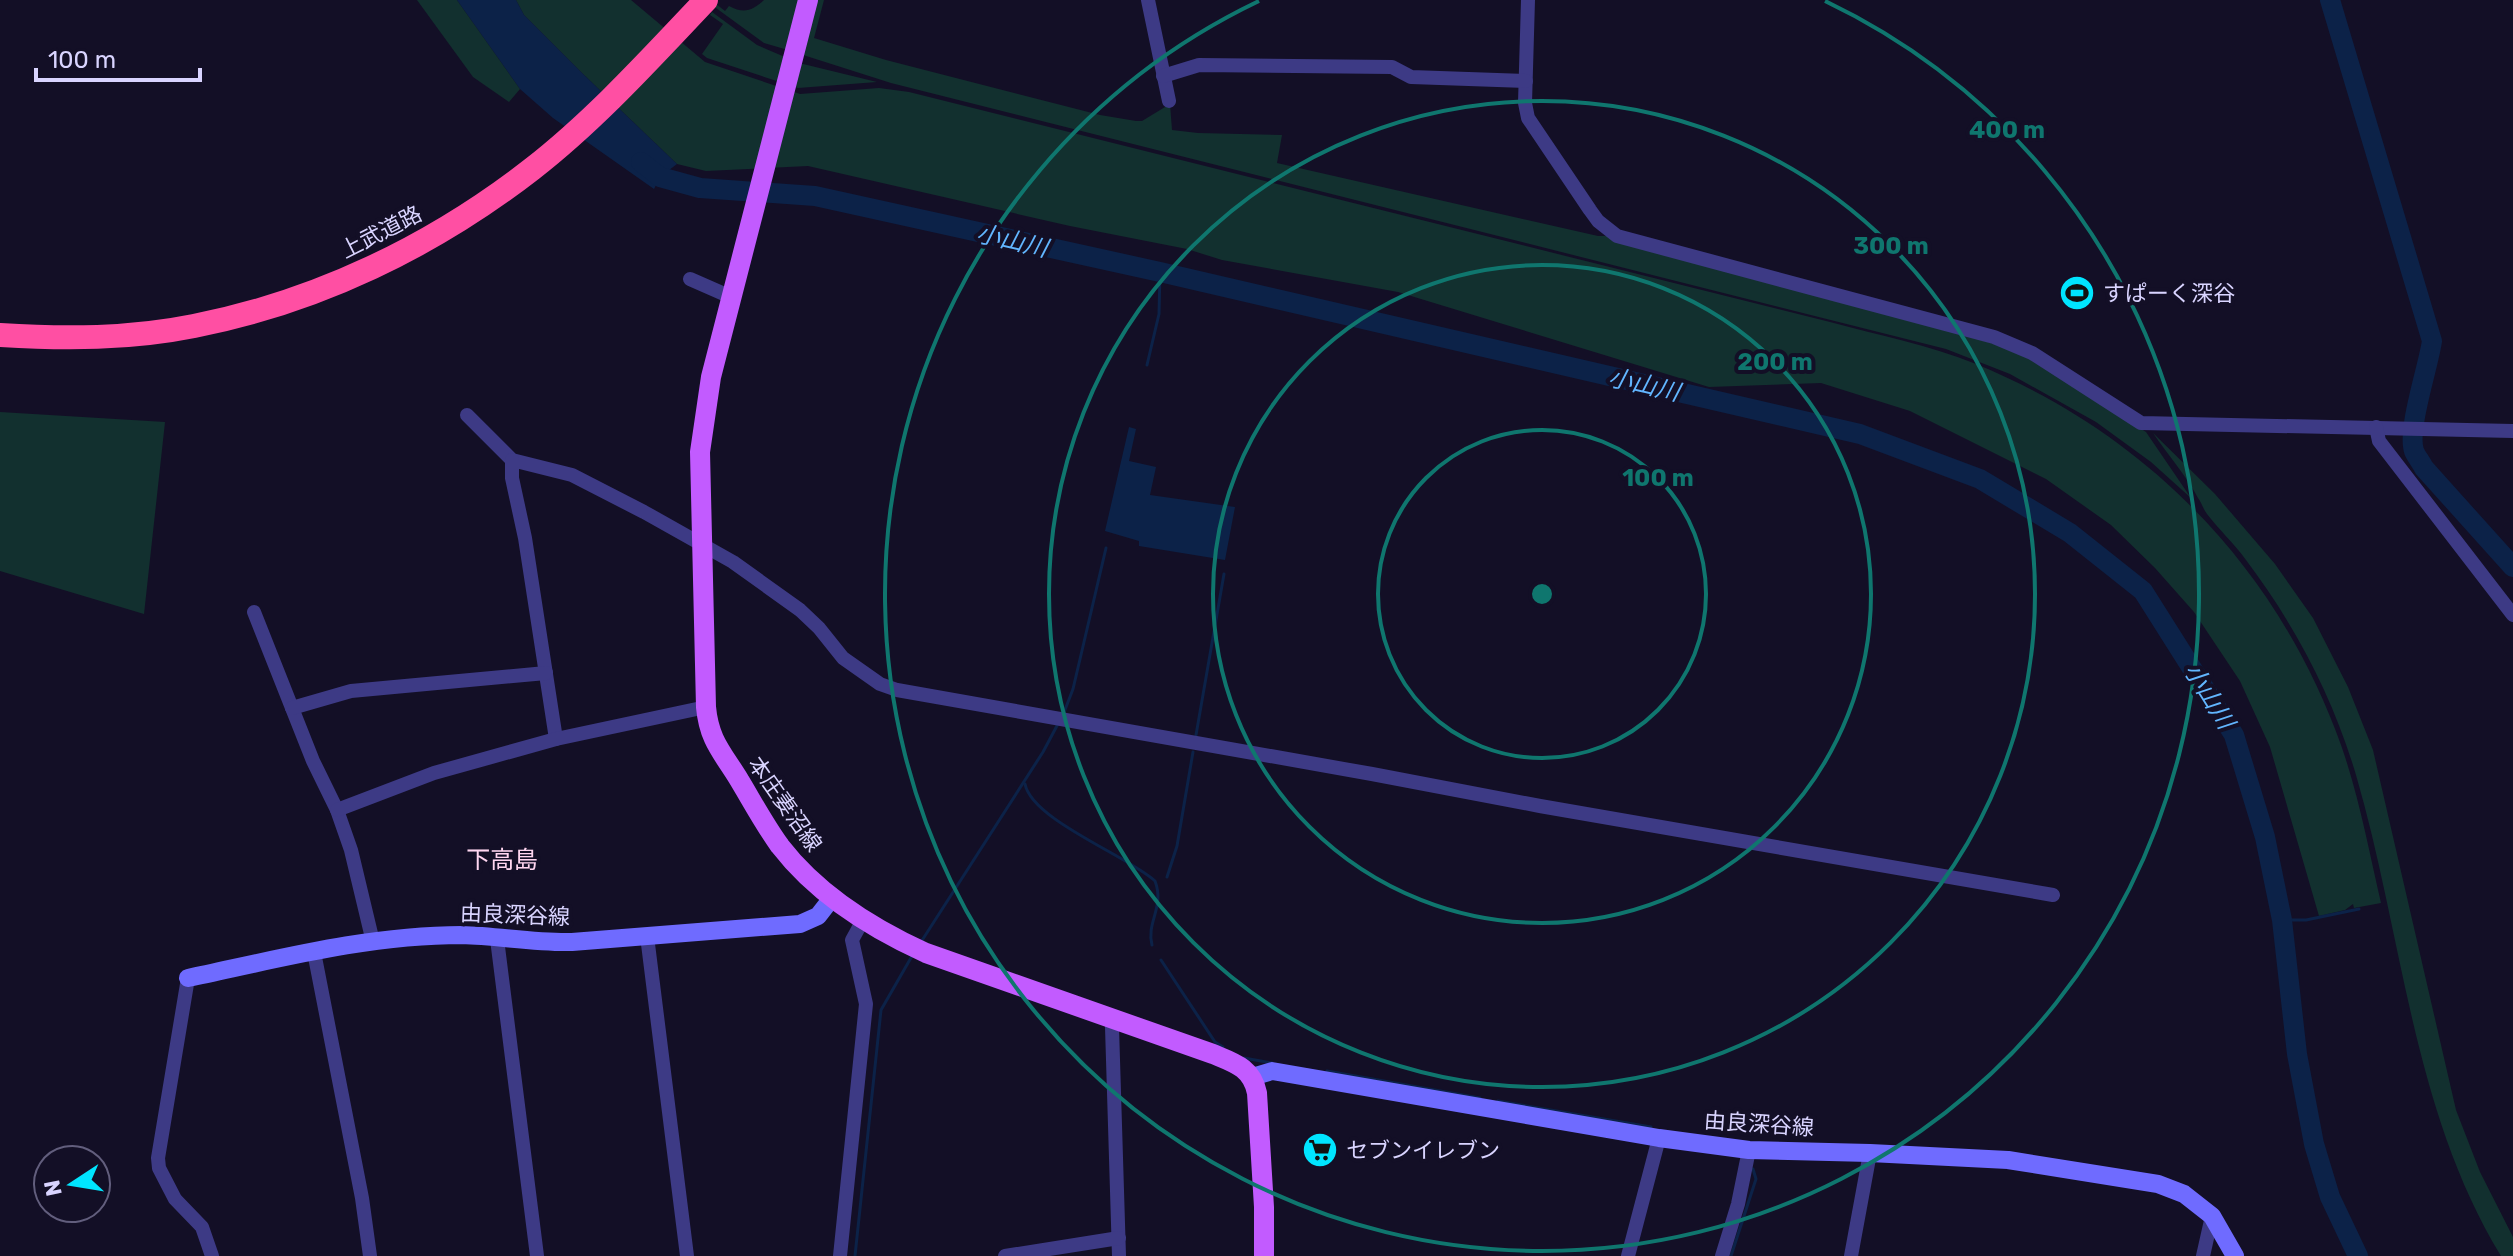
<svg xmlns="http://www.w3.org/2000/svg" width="2513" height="1256" viewBox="0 0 2513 1256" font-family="Rubik,'Noto Sans JP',sans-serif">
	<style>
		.green { fill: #12302f }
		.water { fill: #0c2248 }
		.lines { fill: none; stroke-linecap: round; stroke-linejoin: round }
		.stream { stroke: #0c2248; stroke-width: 3 }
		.river { stroke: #0c2248; stroke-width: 20 }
		.street { stroke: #3d3a85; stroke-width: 14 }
		.secondary { stroke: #6f6bff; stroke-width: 18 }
		.primary { stroke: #c25bff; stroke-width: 20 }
		.highway { stroke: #ff4fa3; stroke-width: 24 }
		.ring { fill: none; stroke: #0f766e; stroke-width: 4 }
		.labels { text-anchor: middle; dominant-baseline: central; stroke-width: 8; stroke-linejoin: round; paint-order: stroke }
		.street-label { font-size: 22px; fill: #d9d4ff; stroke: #130f26 }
		.poi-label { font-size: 22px; fill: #d9d4ff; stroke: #130f26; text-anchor: start }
		.water-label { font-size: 24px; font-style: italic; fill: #62b6ff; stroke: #130f26 }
		.neighbourhood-label { font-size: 24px; fill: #ffd6f0; stroke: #130f26 }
		.centre { fill: #0f766e; stroke: #130f26; stroke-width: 4 }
		.ring-label { font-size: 24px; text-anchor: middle; font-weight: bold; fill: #0f766e; stroke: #130f26; stroke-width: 8; stroke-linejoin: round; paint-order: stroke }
	</style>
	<rect width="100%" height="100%" fill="#130f26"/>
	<g class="green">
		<polygon points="417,0 457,0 520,89 509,102 473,77"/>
		<path d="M516 0H631L705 62 800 94 879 88 909 92 1830 322C1878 335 1929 345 1976 364 2149 435 2278 569 2341 745 2359 796 2369 851 2381 903L2354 908 2353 904 2345 910 2319 916 2270 747 2240 681 2194 612 2155 568 2111 525 2046 479 1910 411 1821 383 1709 387 1398 292 1222 260 1187 249 1070 226 808 166 706 171 677 164 583 74 524 15Z"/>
		<path d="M705 0H711L725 11 729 6C744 14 752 11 764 0H803L788 50 764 43Z"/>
		<polygon points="814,0 824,0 814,38 886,60 1100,115 1136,121 1142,121 1170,104 1172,130 1198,133 1282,135 1277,163 1598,236 1608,236 2013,349 2146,432 2191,498 2151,462 2096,422 2010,374 1946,349 891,83 800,54"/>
		<polygon points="712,12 757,45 799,63 877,82 798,88 707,58 702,54 723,24 710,15"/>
		<polygon points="0,412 165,422 144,614 0,571"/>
		<path d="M2153 433 2215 494 2275 564 2313 618 2348 687 2373 750 2456 1110 2480 1172 2513 1237V1256H2501C2412 1110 2403 936 2356 775 2333 697 2295 625 2246 560 2234 543 2219 530 2207 514 2203 509 2202 503 2198 498 2186 475 2168 455 2153 433Z"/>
	</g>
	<g class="water">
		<polygon points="457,0 516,0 524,15 583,74 677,164 660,177 654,189 553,118 520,89"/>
		<polygon points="1129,427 1136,429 1129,461 1156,467 1150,495 1235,507 1225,560 1139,546 1139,541 1105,531"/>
	</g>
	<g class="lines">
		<g class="stream">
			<polyline points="1147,365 1159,314 1160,272"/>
			<polyline points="1063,715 1073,689 1106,548"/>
			<polyline points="1196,735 1224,574"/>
			<path d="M1025 784C1032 820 1128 856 1155 881 1165 907 1146 922 1152 945"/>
			<polyline points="1167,877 1177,846 1193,752"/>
			<polyline points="2282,920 2306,920 2359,909"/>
			<polyline points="921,942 1043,752 1059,722"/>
			<polyline points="1161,960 1215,1042 1223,1047"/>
			<polyline points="1244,1058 1272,1063"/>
			<polyline points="1327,1071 1480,1098"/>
			<polyline points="1498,1101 1651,1127"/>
			<polyline points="855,1256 881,1010 912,956"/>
			<polyline points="1731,1256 1756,1179 1753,1169"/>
		</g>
		<g class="river">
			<path d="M2330 0 2432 341C2428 368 2407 429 2414 451 2416 456 2421 462 2424 468L2513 567"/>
			<polyline points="641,162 660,177 700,188 815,196 1160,272 1860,434 1980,479 2070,533 2143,591 2234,735 2265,837 2282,920 2297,1054 2314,1144 2330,1197 2358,1256"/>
		</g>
		<g class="street">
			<polyline points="1148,0 1169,101"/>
			<polyline points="1528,0 1525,103 1528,118 1590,210 1598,221 1617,236 1994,337 2032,353 2141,423 2513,431"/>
			<polyline points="1163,76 1199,65 1392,67 1411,77 1526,81"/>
			<polyline points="690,279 731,297"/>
			<polyline points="467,415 512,460 572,475 644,512 733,562 800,610 819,628 843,658 880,684 897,690 1372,774 1540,806 2053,895"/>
			<polyline points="2376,427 2379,441 2513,615"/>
			<polyline points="512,460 512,478 525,538 556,739"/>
			<polyline points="254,612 313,761 337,810 351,850 373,942"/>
			<polyline points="292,708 351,691 546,673"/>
			<polyline points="337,810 434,773 556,739 706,707"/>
			<polyline points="647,936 687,1256"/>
			<polyline points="497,939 537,1256"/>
			<polyline points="314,952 362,1198 370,1256"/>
			<polyline points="188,978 158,1158 159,1168 175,1199 202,1227 212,1256"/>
			<polyline points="1114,1020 1112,1027 1119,1256"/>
			<polyline points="840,1256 866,1004 852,940 863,920"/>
			<polyline points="1005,1256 1119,1238"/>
			<polyline points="1628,1256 1659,1138"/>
			<polyline points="1722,1256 1738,1204 1749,1150"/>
			<polyline points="1851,1256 1870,1153"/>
			<polyline points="2203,1256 2212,1216"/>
		</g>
		<g class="secondary">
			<path d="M188 978C278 959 369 935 462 935 499 936 535 943 572 942L800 924 818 916 832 898"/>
			<polyline points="1252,1077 1272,1071 1659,1138 1749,1150 1870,1153 2008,1160 2158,1184 2184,1194 2212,1216 2235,1256"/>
		</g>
		<path class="primary" d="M808 0 711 377 700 452 706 707C709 740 722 752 738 778 752 801 764 824 780 846 817 894 871 928 926 953L1213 1054C1235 1063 1252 1068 1257 1093L1264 1207V1256"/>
		<path class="highway" d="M0 335C65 339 130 339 194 326 317 302 433 246 532 169 595 120 651 58 706 0"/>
	</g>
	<g class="ring">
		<circle cx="1542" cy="594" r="164"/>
		<circle cx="1542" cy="594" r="329"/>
		<circle cx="1542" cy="594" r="493"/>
		<path d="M1825 1A657 657 0 1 1 1259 1"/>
	</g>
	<defs>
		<g id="stadium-disc" transform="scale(1.8)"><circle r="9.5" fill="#00e5ff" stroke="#130f26"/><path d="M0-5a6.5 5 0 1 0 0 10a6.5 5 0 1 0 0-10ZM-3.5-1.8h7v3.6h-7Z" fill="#111"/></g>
		<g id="supermarket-disc" transform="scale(1.8)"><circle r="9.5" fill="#00e5ff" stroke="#130f26"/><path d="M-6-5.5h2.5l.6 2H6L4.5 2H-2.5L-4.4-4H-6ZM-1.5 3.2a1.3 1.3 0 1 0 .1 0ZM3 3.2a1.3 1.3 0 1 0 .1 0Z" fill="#111"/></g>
	</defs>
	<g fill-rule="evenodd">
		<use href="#stadium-disc" x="2077" y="293"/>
		<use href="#supermarket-disc" x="1320" y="1150"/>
	</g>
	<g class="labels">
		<g class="street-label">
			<text transform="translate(381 232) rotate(-27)">上武道路</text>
			<text transform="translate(785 804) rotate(55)">本庄妻沼線</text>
			<text transform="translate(515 915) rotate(2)">由良深谷線</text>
			<text transform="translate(1759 1124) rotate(4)">由良深谷線</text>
		</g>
		<g class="poi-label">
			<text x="2103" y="293">すぱーく深谷</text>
			<text x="1346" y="1150">セブンイレブン</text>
		</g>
		<g class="water-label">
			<text transform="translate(1012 241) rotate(13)">小山川</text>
			<text transform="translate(1644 385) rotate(13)">小山川</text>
			<text transform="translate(2209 696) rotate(58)">小山川</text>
		</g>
		<g class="neighbourhood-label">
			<text x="502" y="860">下高島</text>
		</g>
	</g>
	<circle cx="1542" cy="594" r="12" class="centre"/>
	<g class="ring-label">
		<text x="2007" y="138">400 m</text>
		<text x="1891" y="254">300 m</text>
		<text x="1775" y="370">200 m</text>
		<text x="1658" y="486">100 m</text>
	</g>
	<g transform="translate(72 1184) rotate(258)"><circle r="38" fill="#130f26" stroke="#625e7d" stroke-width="2"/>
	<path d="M0-6L14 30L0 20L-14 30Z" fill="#00e5ff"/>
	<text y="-12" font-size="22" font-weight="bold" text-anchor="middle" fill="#d9d4ff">N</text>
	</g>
	<path d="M36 68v12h164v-12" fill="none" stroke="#d9d4ff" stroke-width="4"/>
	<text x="48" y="68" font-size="24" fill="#d9d4ff" stroke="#130f26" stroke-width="6" paint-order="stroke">100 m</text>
</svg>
